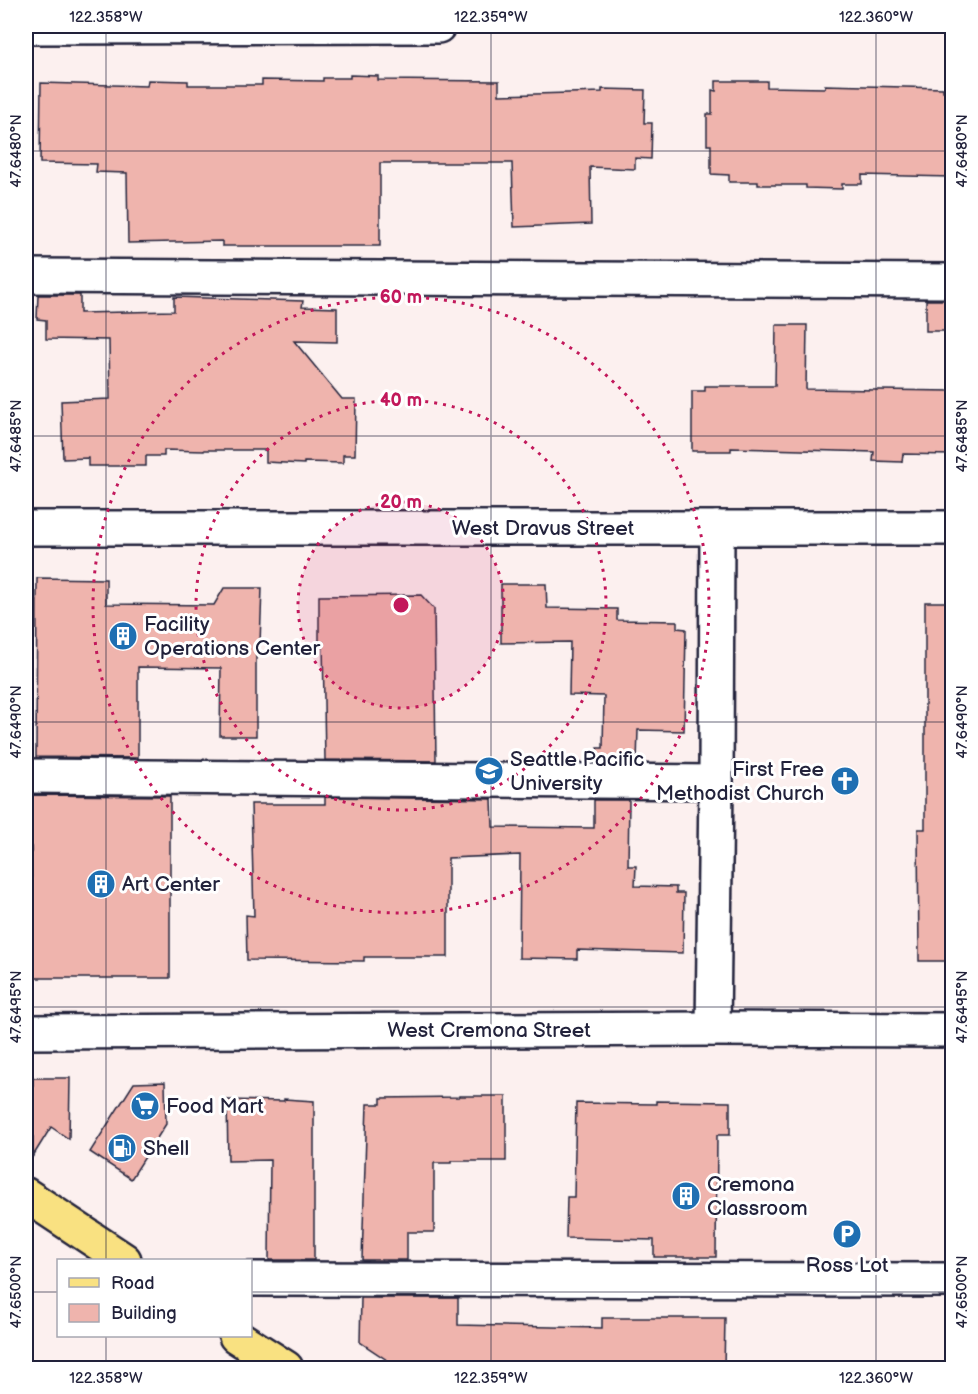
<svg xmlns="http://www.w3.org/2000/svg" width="978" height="1394" viewBox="0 0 978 1394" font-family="'Balsamiq Sans',sans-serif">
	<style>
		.building { fill: #efb4ad; stroke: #22223b; stroke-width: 1.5 }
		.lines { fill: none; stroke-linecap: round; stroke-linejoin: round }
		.minor-casing { stroke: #22223b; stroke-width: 38 }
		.major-casing { stroke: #22223b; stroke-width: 38 }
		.minor { stroke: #fff; stroke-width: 33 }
		.major { stroke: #f9e181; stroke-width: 33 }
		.ticks { fill: none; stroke: #22223b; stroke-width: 1.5; stroke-opacity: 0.45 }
		.ring { fill: none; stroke: #c2185b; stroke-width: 3; stroke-dasharray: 3 6 }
		.labels { text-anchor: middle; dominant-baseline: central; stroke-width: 6; stroke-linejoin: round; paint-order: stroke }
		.street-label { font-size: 21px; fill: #22223b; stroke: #fff }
		.poi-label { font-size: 21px; fill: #22223b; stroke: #fff; text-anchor: start }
		.centre { fill: #c2185b; stroke: #fff; stroke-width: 3 }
		.ring-label { font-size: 18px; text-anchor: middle; font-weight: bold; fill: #c2185b; stroke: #fff; stroke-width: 6; stroke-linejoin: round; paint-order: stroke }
		.neatline { fill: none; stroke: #22223b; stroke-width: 2 }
		.ticks-label { font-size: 15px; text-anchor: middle; fill: #22223b }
	</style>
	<rect width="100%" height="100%" fill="#fcf0ef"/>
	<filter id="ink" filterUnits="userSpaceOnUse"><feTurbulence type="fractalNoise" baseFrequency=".0167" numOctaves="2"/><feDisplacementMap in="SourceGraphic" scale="12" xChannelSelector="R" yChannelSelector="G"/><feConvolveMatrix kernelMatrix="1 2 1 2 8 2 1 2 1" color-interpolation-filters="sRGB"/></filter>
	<g filter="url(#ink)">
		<g class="building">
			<polygon points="350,75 378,76 378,80 499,81 499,95 602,92 602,89 645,90 644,123 652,123 651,159 635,158 635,169 590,167 591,224 514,227 512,163 380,163 380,246 222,246 222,241 128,243 127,173 96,172 97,164 40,163 41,83 147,86 148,80 188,81 188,85 262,85 262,80 323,81 323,78 350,78"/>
			<polygon points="716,81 767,81 767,87 825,88 825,85 943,88 943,91 952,91 952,177 862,175 862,184 842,184 842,189 806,188 806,185 758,185 758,182 729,182 729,175 711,174 711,145 707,145 707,114 712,114 712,90 716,91"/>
			<polygon points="38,295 80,295 80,313 174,311 174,297 303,301 302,307 337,308 337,342 294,341 342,399 356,399 355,455 343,455 343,463 304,462 304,464 266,462 266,450 204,450 204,451 164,450 164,456 146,456 146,466 88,466 88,458 63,459 61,401 110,399 109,340 46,339 46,320 37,319"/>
			<rect x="926" y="300" width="26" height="31"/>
			<polygon points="776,325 807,325 806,389 952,391 952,455 903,454 902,462 873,461 874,452 731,448 731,451 692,451 692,391 705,391 705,386 775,386"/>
			<polygon points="37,578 106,579 106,604 214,605 224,588 262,588 260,643 256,643 256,736 220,736 221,668 138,667 138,758 36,757"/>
			<polygon points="501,584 546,584 547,608 617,609 617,620 677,621 677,628 686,629 684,731 638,730 637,761 596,762 597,748 603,748 604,696 569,695 570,642 501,643"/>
			<polygon points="421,595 434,609 436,761 325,760 323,642 319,642 319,596"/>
			<polygon points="925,602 952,602 952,961 919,961 918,829 925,829"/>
			<polygon points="31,795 170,796 170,978 32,978"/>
			<polygon points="325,797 492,799 493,827 594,828 594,800 629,800 628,866 636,866 635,886 676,887 676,893 684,893 683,953 577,950 577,959 519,958 520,855 448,858 448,957 364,957 364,961 247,960 246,915 254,916 251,804 325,804"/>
			<polygon points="33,1078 70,1078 69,1139 51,1127 33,1156"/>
			<polygon points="165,1082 166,1124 131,1179 90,1152 134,1083"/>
			<polygon points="459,1096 506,1096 506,1161 451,1161 451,1163 434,1163 434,1232 407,1232 407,1260 362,1260 367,1104 381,1104 381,1098 459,1097"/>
			<polygon points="284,1099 314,1101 314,1260 269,1260 270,1160 228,1161 227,1100 284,1101"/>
			<polygon points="656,1101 730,1102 730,1135 717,1135 716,1257 654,1257 654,1240 566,1238 567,1197 574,1197 576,1103 656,1104"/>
			<polygon points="361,1298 458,1298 458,1325 602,1328 602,1318 725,1318 724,1368 399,1368 360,1342"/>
		</g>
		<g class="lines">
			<g class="minor-casing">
				<g id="minor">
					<polyline points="26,27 438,26"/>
					<polyline points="26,276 952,281"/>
					<polyline points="26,528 952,528"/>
					<polyline points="26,776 716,782"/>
					<polyline points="713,1029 716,782 717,528"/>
					<polyline points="26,1032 713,1029 952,1030"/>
					<polyline points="250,1279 952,1280"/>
				</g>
			</g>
			<g class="major-casing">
				<g id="major">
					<polyline points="26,1195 124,1260"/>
					<polyline points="236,1336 286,1368"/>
				</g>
			</g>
			<use href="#minor" class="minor"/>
			<use href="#major" class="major"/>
		</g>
	</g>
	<path class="ticks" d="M106 26V1260M491 26V1368M876 26V1368M26 151H952M26 436H952M26 722H952M26 1007H952M26 1292H58M250 1292H952M106 1336V1368"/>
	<circle cx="401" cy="605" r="103" fill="#c2185b" fill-opacity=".12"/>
	<g class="ring">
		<circle cx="401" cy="605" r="103"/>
		<circle cx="401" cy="605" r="205"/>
		<circle cx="401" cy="605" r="308"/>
	</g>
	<defs>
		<g id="building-disc" transform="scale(1.5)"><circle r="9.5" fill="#1f6fb2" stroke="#fff"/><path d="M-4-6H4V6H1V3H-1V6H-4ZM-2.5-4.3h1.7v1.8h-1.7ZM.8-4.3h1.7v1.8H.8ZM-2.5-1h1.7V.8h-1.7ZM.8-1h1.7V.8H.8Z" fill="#fff"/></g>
		<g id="university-disc" transform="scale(1.5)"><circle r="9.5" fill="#1f6fb2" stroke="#fff"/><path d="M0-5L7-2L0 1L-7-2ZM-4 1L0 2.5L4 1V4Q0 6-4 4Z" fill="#fff"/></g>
		<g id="church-disc" transform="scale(1.5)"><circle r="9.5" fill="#1f6fb2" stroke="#fff"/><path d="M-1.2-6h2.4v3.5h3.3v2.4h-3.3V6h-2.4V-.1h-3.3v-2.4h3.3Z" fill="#fff"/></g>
		<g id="supermarket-disc" transform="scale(1.5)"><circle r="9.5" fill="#1f6fb2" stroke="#fff"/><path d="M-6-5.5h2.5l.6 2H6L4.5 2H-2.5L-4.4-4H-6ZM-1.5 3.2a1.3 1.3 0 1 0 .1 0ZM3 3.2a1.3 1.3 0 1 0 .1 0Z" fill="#fff"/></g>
		<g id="fuel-disc" transform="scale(1.5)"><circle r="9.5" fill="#1f6fb2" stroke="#fff"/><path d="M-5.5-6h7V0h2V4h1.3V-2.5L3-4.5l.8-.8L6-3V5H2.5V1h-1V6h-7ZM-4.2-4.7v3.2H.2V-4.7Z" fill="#fff"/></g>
		<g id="parking-disc" transform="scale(1.5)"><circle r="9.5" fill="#1f6fb2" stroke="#fff"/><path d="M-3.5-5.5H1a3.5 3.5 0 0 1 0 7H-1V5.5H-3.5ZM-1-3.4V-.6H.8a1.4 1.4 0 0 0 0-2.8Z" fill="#fff"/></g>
	</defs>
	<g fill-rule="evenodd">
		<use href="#building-disc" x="123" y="636"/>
		<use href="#university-disc" x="489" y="771"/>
		<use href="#church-disc" x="845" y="781"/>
		<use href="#building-disc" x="101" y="884"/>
		<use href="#supermarket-disc" x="145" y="1106"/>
		<use href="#fuel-disc" x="122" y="1148"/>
		<use href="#building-disc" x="686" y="1196"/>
		<use href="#parking-disc" x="847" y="1234"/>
	</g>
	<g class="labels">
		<g class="street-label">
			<text x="543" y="528">West Dravus Street</text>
			<text x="489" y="1030">West Cremona Street</text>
		</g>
		<g class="poi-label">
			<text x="144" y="624">Facility<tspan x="144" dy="24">Operations Center</tspan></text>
			<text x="510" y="759">Seattle Pacific<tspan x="510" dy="24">University</tspan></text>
			<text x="824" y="769" text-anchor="end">First Free<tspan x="824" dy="24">Methodist Church</tspan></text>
			<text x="122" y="884">Art Center</text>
			<text x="166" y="1106">Food Mart</text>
			<text x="143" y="1148">Shell</text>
			<text x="707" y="1184">Cremona<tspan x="707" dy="24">Classroom</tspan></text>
			<text x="847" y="1265" text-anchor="middle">Ross Lot</text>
		</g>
	</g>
	<circle cx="401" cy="605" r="9" class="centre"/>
	<g class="ring-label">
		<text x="401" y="303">60 m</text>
		<text x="401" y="406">40 m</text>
		<text x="401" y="508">20 m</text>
	</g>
	<rect width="978" height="1394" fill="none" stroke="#fff" stroke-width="66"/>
	<rect x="57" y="1259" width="195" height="78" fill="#ffffff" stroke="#a7a7b1" stroke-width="1.5"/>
	<rect x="69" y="1278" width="30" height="9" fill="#f9e181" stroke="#a7a7b1" stroke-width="1.5"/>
	<text x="111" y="1289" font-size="18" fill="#22223b">Road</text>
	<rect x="69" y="1304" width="30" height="18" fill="#efb4ad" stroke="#a7a7b1" stroke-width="1.5"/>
	<text x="111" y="1319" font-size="18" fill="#22223b">Building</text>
	<rect x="33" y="33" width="912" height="1328" class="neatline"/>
	<g class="ticks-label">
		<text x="106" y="22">122.358°W</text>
		<text x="491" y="22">122.359°W</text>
		<text x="876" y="22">122.360°W</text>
		<text transform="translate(962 151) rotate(-90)" y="5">47.6480°N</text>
		<text transform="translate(16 151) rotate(-90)" y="5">47.6480°N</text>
		<text transform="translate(962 436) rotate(-90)" y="5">47.6485°N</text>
		<text transform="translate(16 436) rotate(-90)" y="5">47.6485°N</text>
		<text transform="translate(962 722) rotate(-90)" y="5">47.6490°N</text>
		<text transform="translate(16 722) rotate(-90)" y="5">47.6490°N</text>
		<text transform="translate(962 1007) rotate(-90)" y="5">47.6495°N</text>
		<text transform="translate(16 1007) rotate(-90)" y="5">47.6495°N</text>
		<text transform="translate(962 1292) rotate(-90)" y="5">47.6500°N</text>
		<text transform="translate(16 1292) rotate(-90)" y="5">47.6500°N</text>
		<text x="106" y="1383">122.358°W</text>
		<text x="491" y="1383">122.359°W</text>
		<text x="876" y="1383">122.360°W</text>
	</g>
</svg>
